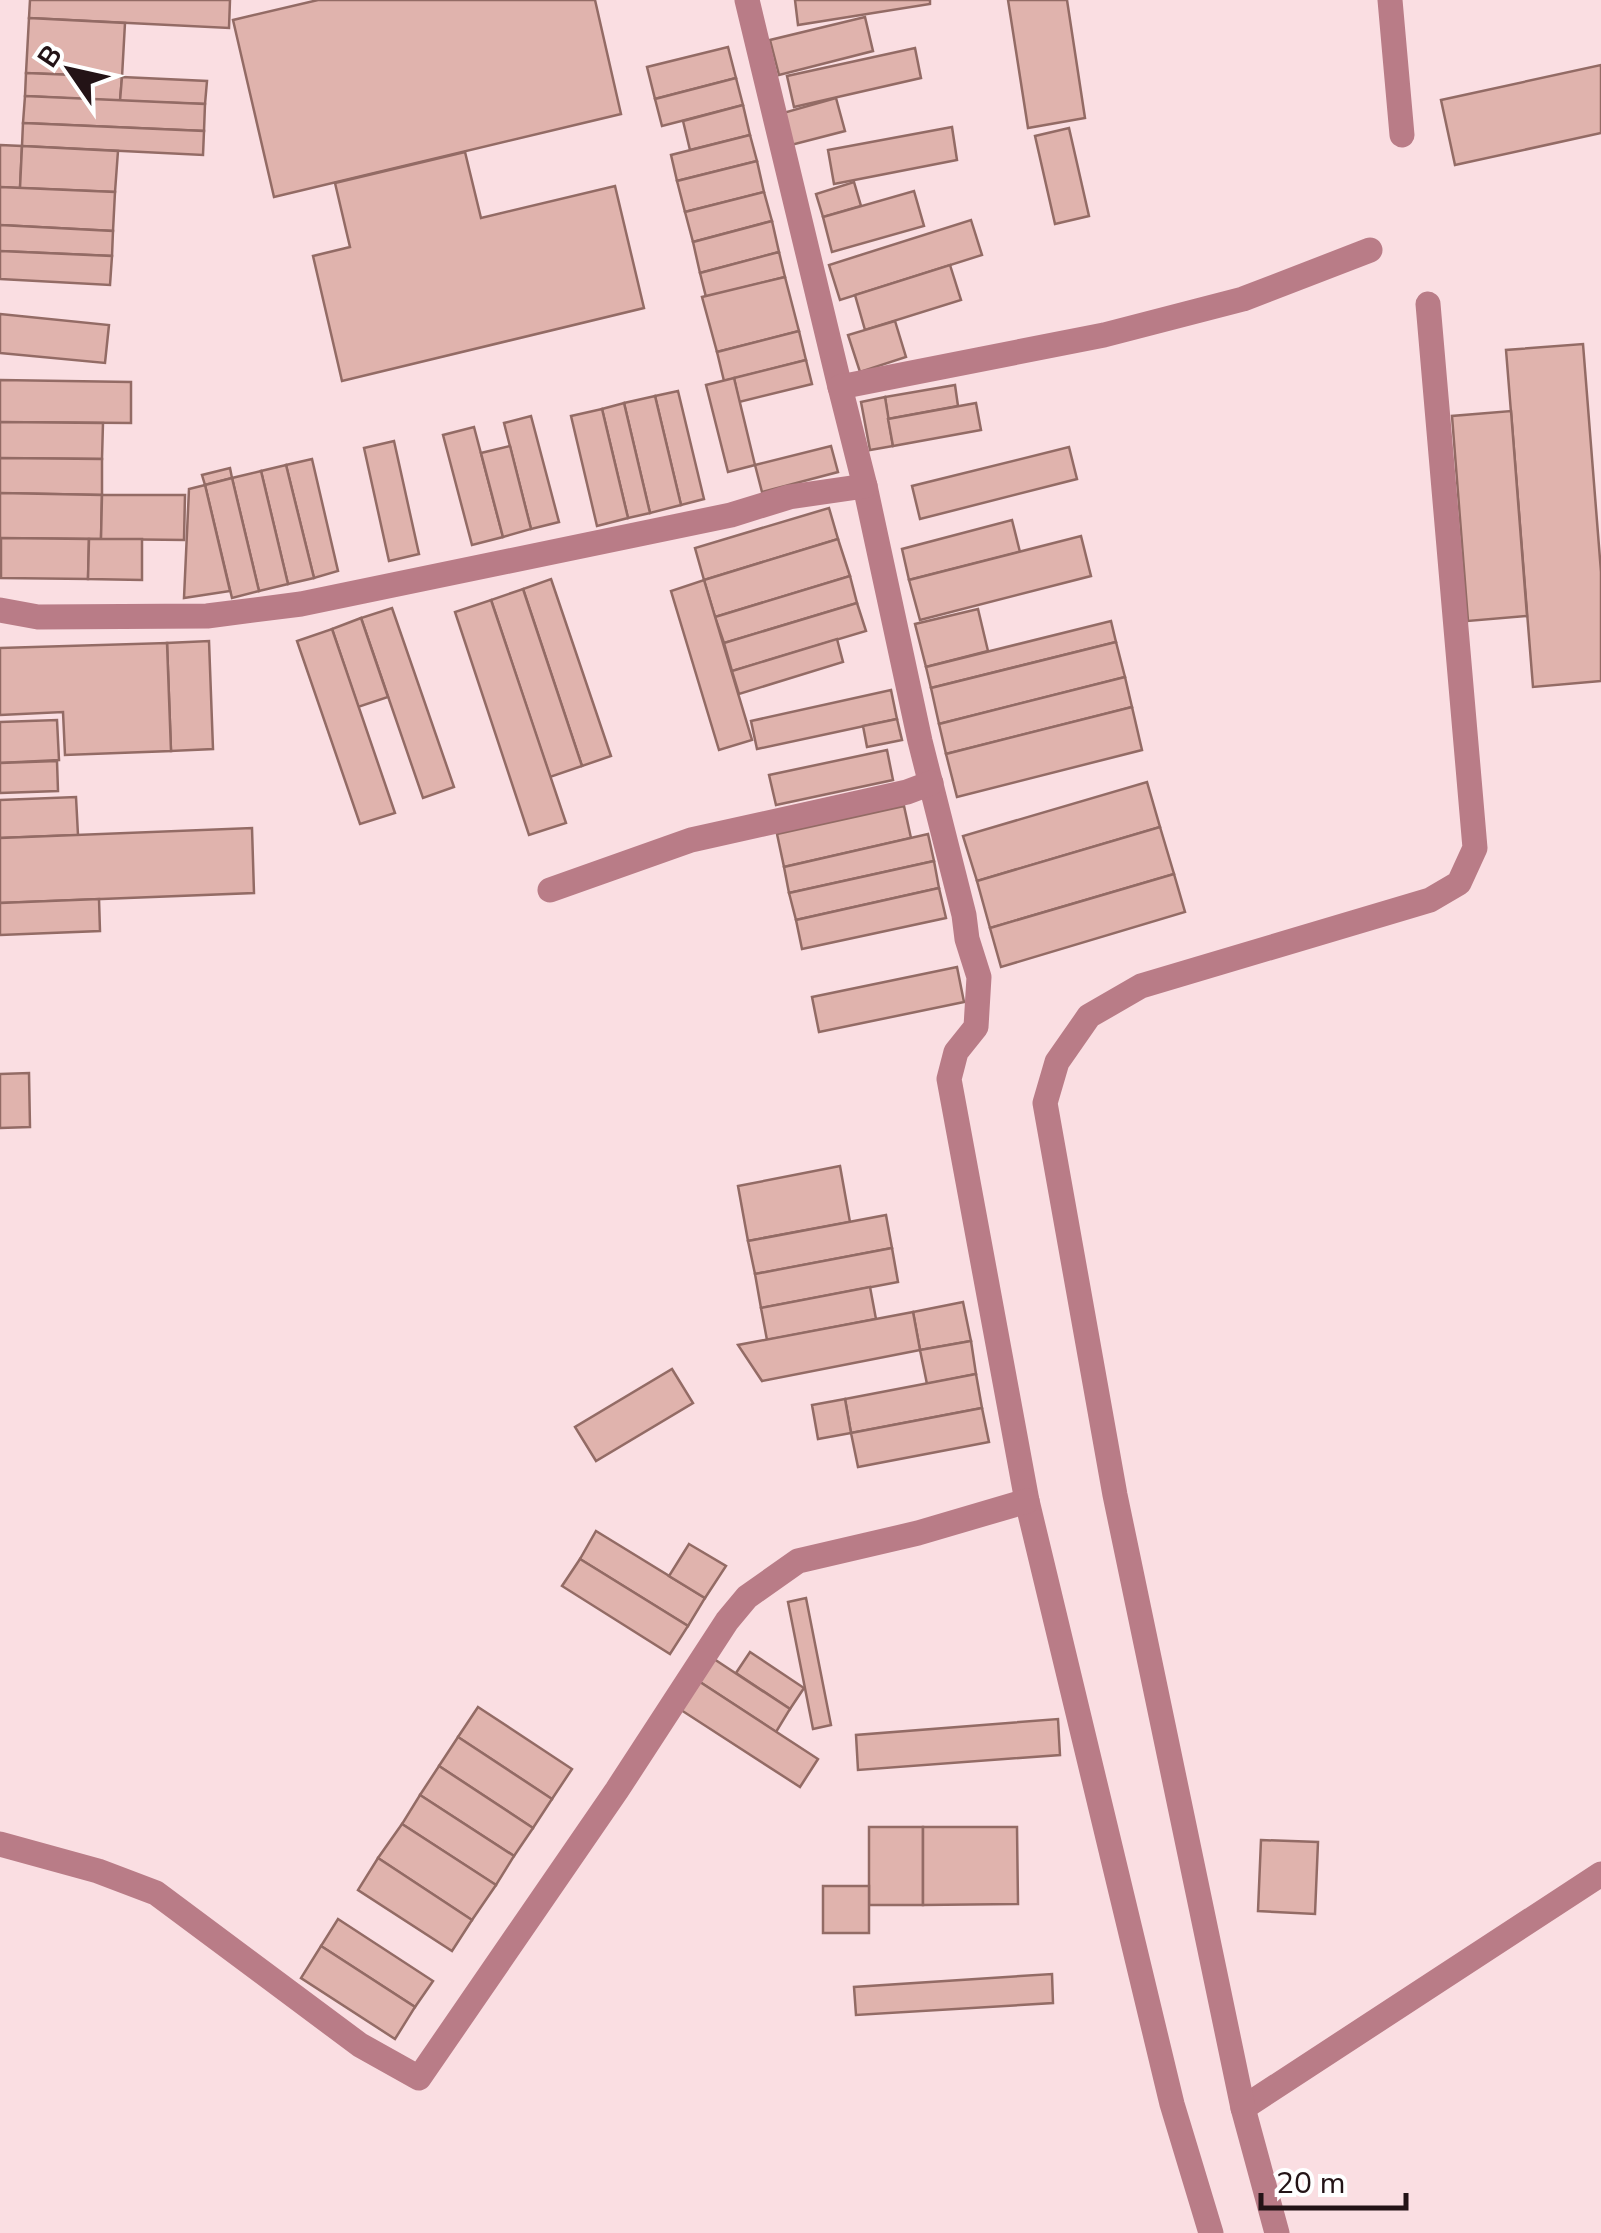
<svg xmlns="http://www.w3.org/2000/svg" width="1601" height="2233" viewBox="0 0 1601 2233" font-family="'Nunito Sans',sans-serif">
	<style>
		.building { fill: #e0b3ad; stroke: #936b65; stroke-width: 2.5 }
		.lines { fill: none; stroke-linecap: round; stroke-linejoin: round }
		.minor { stroke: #b97c87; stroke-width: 25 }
	</style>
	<rect width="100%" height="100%" fill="#fadee2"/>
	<g class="building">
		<polygon points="30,0 230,0 229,28 29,18"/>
		<polygon points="318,0 595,0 621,114 274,197 233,20"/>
		<polygon points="795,0 930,0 930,4 798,25"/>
		<polygon points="1008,0 1067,0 1085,118 1028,128"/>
		<polygon points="865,17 873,51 779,75 770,40"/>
		<polygon points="29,18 125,23 122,77 26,73"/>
		<polygon points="728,47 736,78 655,99 647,67"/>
		<polygon points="915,48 921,78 794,107 787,76"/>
		<polygon points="1601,65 1601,133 1455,165 1441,100"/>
		<polygon points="26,73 122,77 120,101 25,96"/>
		<polygon points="122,77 207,81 205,104 120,101"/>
		<polygon points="736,78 743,105 662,126 655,99"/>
		<polygon points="25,96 205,104 204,131 23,123"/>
		<polygon points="836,98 845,131 791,145 783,113"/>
		<polygon points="743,105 750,135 690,150 683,121"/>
		<polygon points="23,123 204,131 203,155 22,146"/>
		<polygon points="952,127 957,160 834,184 828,150"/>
		<polygon points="1069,128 1089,216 1055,224 1035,136"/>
		<polygon points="750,135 757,161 677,181 671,155"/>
		<polygon points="0,145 22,146 20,188 0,187"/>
		<polygon points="22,146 118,151 115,192 20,188"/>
		<polygon points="465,152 481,218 615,186 644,308 342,381 313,256 350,247 335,183"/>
		<polygon points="757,161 764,192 685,212 677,181"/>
		<polygon points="854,182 861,206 823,217 816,194"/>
		<polygon points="0,187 115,192 113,231 0,225"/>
		<polygon points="914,191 924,226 832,252 823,217"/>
		<polygon points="764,192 772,221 693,242 685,212"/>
		<polygon points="971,220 982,255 840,300 829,265"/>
		<polygon points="772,221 779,252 700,273 693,242"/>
		<polygon points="0,225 113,231 112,256 0,251"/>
		<polygon points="0,251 112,256 110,285 0,279"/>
		<polygon points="779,252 785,277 706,297 700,273"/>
		<polygon points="950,265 961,300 865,330 855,295"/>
		<polygon points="785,277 799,331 717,352 702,297"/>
		<polygon points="0,314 109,325 105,363 0,353"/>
		<polygon points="895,321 906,357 860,372 848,335"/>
		<polygon points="799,331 806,360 724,381 717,352"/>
		<polygon points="1583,344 1601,572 1601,681 1533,687 1506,350"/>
		<polygon points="806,360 812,384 739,402 734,378"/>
		<polygon points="734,378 755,465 728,472 706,385"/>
		<polygon points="0,380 131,382 131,423 0,422"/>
		<polygon points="955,385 958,406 888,419 885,397"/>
		<polygon points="678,391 704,499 681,505 655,396"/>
		<polygon points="655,396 681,505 650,513 624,403"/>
		<polygon points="885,397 893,446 870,450 861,402"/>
		<polygon points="624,403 650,513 628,518 602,409"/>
		<polygon points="976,403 981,430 893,446 888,419"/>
		<polygon points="602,409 628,518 597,526 571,416"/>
		<polygon points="1511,411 1527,616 1468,621 1452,416"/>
		<polygon points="531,416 559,522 531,529 504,423"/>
		<polygon points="0,422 103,423 102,459 0,458"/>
		<polygon points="474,427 503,537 472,545 443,435"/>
		<polygon points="394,441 419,554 389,561 364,448"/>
		<polygon points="510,446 531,529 503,537 481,453"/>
		<polygon points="831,446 838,472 762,492 755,465"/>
		<polygon points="1069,447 1077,479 920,519 912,486"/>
		<polygon points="0,458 102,459 102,495 0,493"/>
		<polygon points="312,459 338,571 314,578 286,465"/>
		<polygon points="286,465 314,578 288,584 261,471"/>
		<polygon points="230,468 232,478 205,485 202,475"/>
		<polygon points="261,471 288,584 259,591 232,478"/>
		<polygon points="232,478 259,591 232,598 205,485"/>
		<polygon points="205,485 230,591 184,598 189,489"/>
		<polygon points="0,493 102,495 101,539 0,538"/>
		<polygon points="102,495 185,495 184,540 101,539"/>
		<polygon points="829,508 838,539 704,580 695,548"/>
		<polygon points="1012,520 1020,552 909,580 902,549"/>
		<polygon points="1081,536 1091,576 920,620 909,580"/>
		<polygon points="1,538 89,539 88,579 1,578"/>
		<polygon points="89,539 142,539 142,580 88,579"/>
		<polygon points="838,539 850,576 715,617 704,580"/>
		<polygon points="850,576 857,603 724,643 715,617"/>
		<polygon points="551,579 611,756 582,766 523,589"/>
		<polygon points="704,580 752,740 719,750 671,591"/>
		<polygon points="523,589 582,766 550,777 491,600"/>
		<polygon points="491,600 566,823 529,835 455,612"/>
		<polygon points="857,603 866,631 732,671 724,643"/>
		<polygon points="392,608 454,787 423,798 361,618"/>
		<polygon points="978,609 988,651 926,667 915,624"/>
		<polygon points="361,618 388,697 358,707 332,629"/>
		<polygon points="1111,621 1116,642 931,688 926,667"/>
		<polygon points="332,629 395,813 360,824 297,641"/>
		<polygon points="837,639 843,662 739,694 732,671"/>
		<polygon points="209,641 213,749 171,751 167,643"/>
		<polygon points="1116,642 1125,677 939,724 931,688"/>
		<polygon points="167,643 171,751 65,755 63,712 0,715 0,648"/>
		<polygon points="1125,677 1132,707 946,754 939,724"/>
		<polygon points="891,690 897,719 757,749 751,721"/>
		<polygon points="1132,707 1142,750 957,797 946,754"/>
		<polygon points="897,719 902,740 867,747 863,726"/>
		<polygon points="57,720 59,760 0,763 0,722"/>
		<polygon points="887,750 893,780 776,805 769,775"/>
		<polygon points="57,761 58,791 0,793 0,763"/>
		<polygon points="1147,782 1160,827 977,881 963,836"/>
		<polygon points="76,797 78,835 0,838 0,800"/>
		<polygon points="904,806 911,838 784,867 777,834"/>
		<polygon points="1160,827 1174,874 990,928 977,881"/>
		<polygon points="252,828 254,893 0,903 0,838"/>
		<polygon points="928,834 934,861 789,893 784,867"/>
		<polygon points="934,861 939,888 796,920 789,893"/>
		<polygon points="1174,874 1185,912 1001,967 990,928"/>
		<polygon points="939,888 946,918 802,949 796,920"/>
		<polygon points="99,899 100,931 0,935 0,903"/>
		<polygon points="957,967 964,1002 819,1032 812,997"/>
		<polygon points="29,1073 30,1127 0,1128 0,1074"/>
		<polygon points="840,1166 850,1222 748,1241 738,1186"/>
		<polygon points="886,1215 892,1248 755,1274 748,1241"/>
		<polygon points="892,1248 898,1282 761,1308 755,1274"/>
		<polygon points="870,1287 876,1319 767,1340 761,1308"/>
		<polygon points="963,1302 971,1341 920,1350 913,1312"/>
		<polygon points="913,1312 920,1350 762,1381 738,1345"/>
		<polygon points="971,1341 976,1374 927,1384 920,1350"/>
		<polygon points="672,1369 693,1403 596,1461 575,1427"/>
		<polygon points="976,1374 982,1408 851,1433 845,1399"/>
		<polygon points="845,1399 851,1433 818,1439 812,1405"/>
		<polygon points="982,1408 989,1442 858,1467 851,1433"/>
		<polygon points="596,1531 705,1598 688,1626 580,1559"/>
		<polygon points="689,1544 726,1566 705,1598 669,1576"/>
		<polygon points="580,1559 688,1626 670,1654 562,1586"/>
		<polygon points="806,1598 831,1725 813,1729 788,1602"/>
		<polygon points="750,1652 804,1688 790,1709 736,1673"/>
		<polygon points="714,1659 790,1709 776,1732 700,1682"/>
		<polygon points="700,1682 818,1759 800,1787 681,1710"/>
		<polygon points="478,1707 572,1769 552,1799 458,1737"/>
		<polygon points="1058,1719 1060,1755 858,1770 856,1735"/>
		<polygon points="458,1737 552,1799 533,1828 439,1766"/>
		<polygon points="439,1766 533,1828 514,1856 420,1795"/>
		<polygon points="420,1795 514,1856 496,1885 402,1824"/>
		<polygon points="402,1824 496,1885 472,1920 378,1858"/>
		<rect x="869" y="1827" width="54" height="78"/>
		<polygon points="923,1827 1017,1827 1018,1904 923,1905"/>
		<polygon points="1261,1840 1318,1842 1315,1914 1258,1911"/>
		<polygon points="378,1858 472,1920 452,1951 358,1890"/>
		<rect x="823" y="1886" width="46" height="47"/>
		<polygon points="338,1919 433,1981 415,2007 321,1946"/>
		<polygon points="321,1946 415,2007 395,2039 301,1978"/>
		<polygon points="1052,1974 1053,2003 856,2015 854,1987"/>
	</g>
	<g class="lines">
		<g class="minor">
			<polyline points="747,0 840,387"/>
			<polyline points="1390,0 1402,135"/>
			<polyline points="865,486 920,741 964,915 967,939 979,977 976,1027 956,1052 949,1079 1027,1501 1172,2104 1211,2233"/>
			<polyline points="0,610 38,617 207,616 301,604 731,515 789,497 865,486 840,387 1104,335 1243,299 1370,250"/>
			<polyline points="550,890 691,840 907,792 931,783"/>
			<polyline points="0,1844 98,1871 156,1893 360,2045 419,2078 617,1790 727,1621 747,1597 798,1561 918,1533 1027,1501"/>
			<polyline points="1243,2108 1601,1874"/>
			<polyline points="1277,2233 1243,2108 1115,1495 1045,1103 1057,1062 1089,1016 1141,986 1430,900 1459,883 1475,848 1428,304"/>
		</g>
	</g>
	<g transform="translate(70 70) rotate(304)" stroke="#ffffff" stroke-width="8" paint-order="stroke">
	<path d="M0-8L18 38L0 25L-18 38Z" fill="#231316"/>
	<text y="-15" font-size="28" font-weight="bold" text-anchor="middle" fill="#231316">B</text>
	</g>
	<path d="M1261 2193v15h145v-15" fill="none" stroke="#231316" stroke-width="5"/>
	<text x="1276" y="2193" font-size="30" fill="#231316" stroke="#ffffff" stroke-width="8" paint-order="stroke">20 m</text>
</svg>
